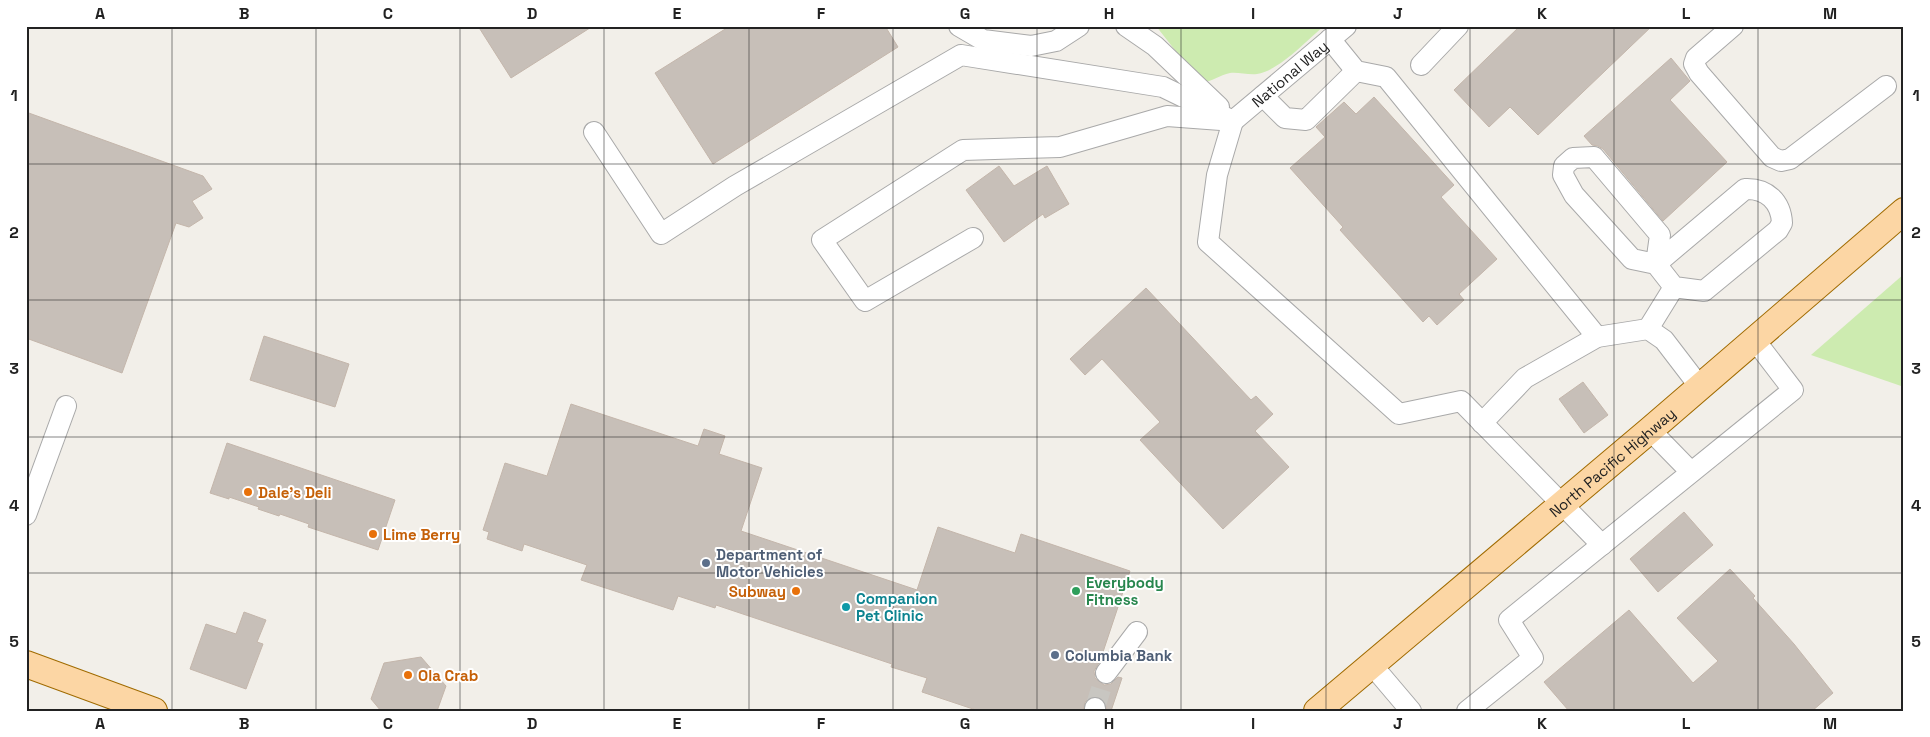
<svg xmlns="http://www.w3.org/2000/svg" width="1930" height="737" viewBox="0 0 1930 737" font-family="'Space Grotesk',sans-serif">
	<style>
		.grass { fill: #cdebb0 }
		.building { fill: #c7bfb8; stroke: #c4b6ab }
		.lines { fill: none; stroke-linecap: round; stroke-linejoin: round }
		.minor-tunnel { stroke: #c8c6c1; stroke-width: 20; stroke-dasharray: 20 10; stroke-linecap: butt }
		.minor-casing { stroke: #a9a9a9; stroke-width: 22 }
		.major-casing { stroke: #a06b00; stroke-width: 28 }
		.minor { stroke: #fff; stroke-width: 20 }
		.major { stroke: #fcd6a4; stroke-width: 26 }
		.grid { fill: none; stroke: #222; stroke-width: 1; stroke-opacity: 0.55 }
		.food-dot { fill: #e8710a; stroke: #fff; stroke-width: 2 }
		.service-dot { fill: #5c6f8a; stroke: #fff; stroke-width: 2 }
		.leisure-dot { fill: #2e9e5b; stroke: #fff; stroke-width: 2 }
		.culture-dot { fill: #0f9aa8; stroke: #fff; stroke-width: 2 }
		.labels { text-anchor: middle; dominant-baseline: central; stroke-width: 4; stroke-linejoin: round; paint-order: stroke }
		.street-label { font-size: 15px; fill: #222; stroke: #fff }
		.food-label { font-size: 15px; font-weight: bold; fill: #c56008; stroke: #fff; text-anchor: start }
		.service-label { font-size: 15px; font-weight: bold; fill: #4e5e75; stroke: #fff; text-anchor: start }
		.leisure-label { font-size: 15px; font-weight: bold; fill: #27864d; stroke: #fff; text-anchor: start }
		.culture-label { font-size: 15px; font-weight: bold; fill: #0d838f; stroke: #fff; text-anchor: start }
		.neatline { fill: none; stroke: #222; stroke-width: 2 }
		.grid-label { font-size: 16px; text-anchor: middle; font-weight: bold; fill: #222 }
	</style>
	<rect width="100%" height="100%" fill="#f2efe9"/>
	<g class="grass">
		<path d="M1156 26H1324C1306 41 1280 70 1257 74 1248 75 1238 72 1230 73 1219 75 1211 83 1200 82Z"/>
		<polygon points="1904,274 1904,387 1811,355"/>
	</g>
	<g class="building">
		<polygon points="478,26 593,26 511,78"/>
		<polygon points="730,26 885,26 898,47 713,164 655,73"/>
		<polygon points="1520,26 1652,26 1538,135 1510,107 1489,127 1454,90"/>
		<polygon points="1671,58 1690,81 1670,100 1727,162 1663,221 1603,149 1598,146 1592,145 1584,136"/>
		<polygon points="1374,97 1454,185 1441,197 1497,259 1459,294 1464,300 1437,325 1429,316 1423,322 1340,230 1343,227 1290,168 1325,137 1316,127 1344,102 1356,114"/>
		<polygon points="26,112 203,176 212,189 192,201 203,218 189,227 176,223 122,373 26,338"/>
		<polygon points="999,166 1014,186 1047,166 1069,204 1045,218 1043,214 1004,242 966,190"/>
		<polygon points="1146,288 1251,400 1256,396 1273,414 1255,431 1289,467 1223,529 1140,440 1160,422 1102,359 1085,375 1070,359"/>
		<polygon points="264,336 349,364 335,407 250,380"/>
		<polygon points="1583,382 1608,415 1584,433 1559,399"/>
		<polygon points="571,404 698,446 704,429 725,436 719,454 762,468 741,531 917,590 938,527 1015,553 1021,534 1130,571 1100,661 1094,671 1095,678 1104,685 1111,684 1118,677 1122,678 1111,711 1107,711 1105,702 1095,696 1090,698 1085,702 1083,711 979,711 922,692 927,678 891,667 892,664 716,605 715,608 678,596 673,610 581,580 587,565 524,544 522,551 487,539 489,532 483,530 505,463 547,476"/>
		<polygon points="227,443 395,500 378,550 308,527 309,524 280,514 279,516 258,509 259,507 229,497 229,499 210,493"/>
		<polygon points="1684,512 1713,545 1658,592 1630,559"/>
		<polygon points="1730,569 1755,596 1753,598 1794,644 1833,693 1812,711 1569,711 1544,682 1629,610 1693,683 1718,661 1677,618"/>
		<polygon points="244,612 266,620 257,642 263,644 246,689 190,669 206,624 236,634"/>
		<polygon points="421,657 446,686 437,711 381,711 371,699 384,663"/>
	</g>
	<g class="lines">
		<polyline class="minor-tunnel" points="1095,708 1106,673"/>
		<g class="minor-casing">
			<g id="minor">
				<polyline points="959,26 983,40 1031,46 1056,41 1079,26"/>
				<polyline points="1126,26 1155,46 1219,107"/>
				<polyline points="1733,26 1696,58 1694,64 1699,73 1772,157 1781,161 1790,159 1886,86"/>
				<polyline points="1330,39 1356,71 1386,77 1597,337"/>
				<polyline points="1421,65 1458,26"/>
				<polyline points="1263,96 1285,118 1306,120 1356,71"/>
				<polyline points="1233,121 1217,175 1208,242 1399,414 1461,401 1602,545"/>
				<path id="s1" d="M1233 121 1346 26"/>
				<polyline points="594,132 661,234 735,186 961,55 1163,87 1233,121"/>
				<polyline points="973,238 865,301 822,240 963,150 1060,147 1167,116 1221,120"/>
				<path d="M1648 329 1674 287 1656 264 1632 259 1574 195 1563 175 1564 166 1573 158 1594 157 1660 235 1656 264 1745 189C1767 188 1781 202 1782 223L1778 230 1704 291 1674 287"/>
				<polyline points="1482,423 1525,378 1597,337 1648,329 1664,340 1700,387"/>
				<polyline points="1650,430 1691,472"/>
				<polyline points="26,515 66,406"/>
				<polyline points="1372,665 1411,711"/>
				<polyline points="1106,673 1137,632"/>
				<polyline points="1095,711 1095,708"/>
				<polyline points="1467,711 1533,658 1509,620 1793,390 1754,339"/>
			</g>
		</g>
		<g class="major-casing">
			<g id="major">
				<polyline points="26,664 154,711"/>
				<path id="s2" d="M1317 711 1650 430 1904 211"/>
			</g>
		</g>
		<use href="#minor" class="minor"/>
		<use href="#major" class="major"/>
	</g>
	<path class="grid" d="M172 26V711M316 26V711M460 26V711M604 26V711M749 26V711M893 26V711M1037 26V711M1181 26V711M1326 26V711M1470 26V711M1614 26V711M1758 26V711M26 164H1904M26 300H1904M26 437H1904M26 573H1904"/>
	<g class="food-dot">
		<circle cx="248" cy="492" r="5"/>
		<circle cx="373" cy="534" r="5"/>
		<circle cx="796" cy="591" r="5"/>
		<circle cx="408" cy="675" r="5"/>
	</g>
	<g class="service-dot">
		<circle cx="706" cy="563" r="5"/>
		<circle cx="1055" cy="655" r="5"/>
	</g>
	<circle class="leisure-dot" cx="1076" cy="591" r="5"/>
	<circle class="culture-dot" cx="846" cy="607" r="5"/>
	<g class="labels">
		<g class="street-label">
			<text stroke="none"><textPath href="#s1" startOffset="74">National Way</textPath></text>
			<text stroke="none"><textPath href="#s2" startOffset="386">North Pacific Highway</textPath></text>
		</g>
		<g class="food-label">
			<text x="258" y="492">Dale's Deli</text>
			<text x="383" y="534">Lime Berry</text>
			<text x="786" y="591" text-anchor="end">Subway</text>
			<text x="418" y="675">Ola Crab</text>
		</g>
		<g class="service-label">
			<text x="716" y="554">Department of<tspan x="716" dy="17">Motor Vehicles</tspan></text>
			<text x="1065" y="655">Columbia Bank</text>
		</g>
		<g class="leisure-label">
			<text x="1086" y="582">Everybody<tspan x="1086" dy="17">Fitness</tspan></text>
		</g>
		<g class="culture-label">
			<text x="856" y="598">Companion<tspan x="856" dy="17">Pet Clinic</tspan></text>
		</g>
	</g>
	<rect width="1930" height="737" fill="none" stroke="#ffffff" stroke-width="55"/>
	<rect x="28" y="28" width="1874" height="682" class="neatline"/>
	<g class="grid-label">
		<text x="100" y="19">A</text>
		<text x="244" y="19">B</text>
		<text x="388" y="19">C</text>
		<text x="532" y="19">D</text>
		<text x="677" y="19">E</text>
		<text x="821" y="19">F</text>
		<text x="965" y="19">G</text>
		<text x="1109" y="19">H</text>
		<text x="1253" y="19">I</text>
		<text x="1398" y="19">J</text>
		<text x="1542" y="19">K</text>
		<text x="1686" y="19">L</text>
		<text x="1830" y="19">M</text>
		<text x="14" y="101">1</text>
		<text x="1916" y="101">1</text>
		<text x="14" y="238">2</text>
		<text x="1916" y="238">2</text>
		<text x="14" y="374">3</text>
		<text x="1916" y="374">3</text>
		<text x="14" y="511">4</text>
		<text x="1916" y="511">4</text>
		<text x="14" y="647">5</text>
		<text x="1916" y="647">5</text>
		<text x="100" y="729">A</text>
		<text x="244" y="729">B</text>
		<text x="388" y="729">C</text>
		<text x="532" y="729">D</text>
		<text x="677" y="729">E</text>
		<text x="821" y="729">F</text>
		<text x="965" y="729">G</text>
		<text x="1109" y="729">H</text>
		<text x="1253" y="729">I</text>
		<text x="1398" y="729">J</text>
		<text x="1542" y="729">K</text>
		<text x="1686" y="729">L</text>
		<text x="1830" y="729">M</text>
	</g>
</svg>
